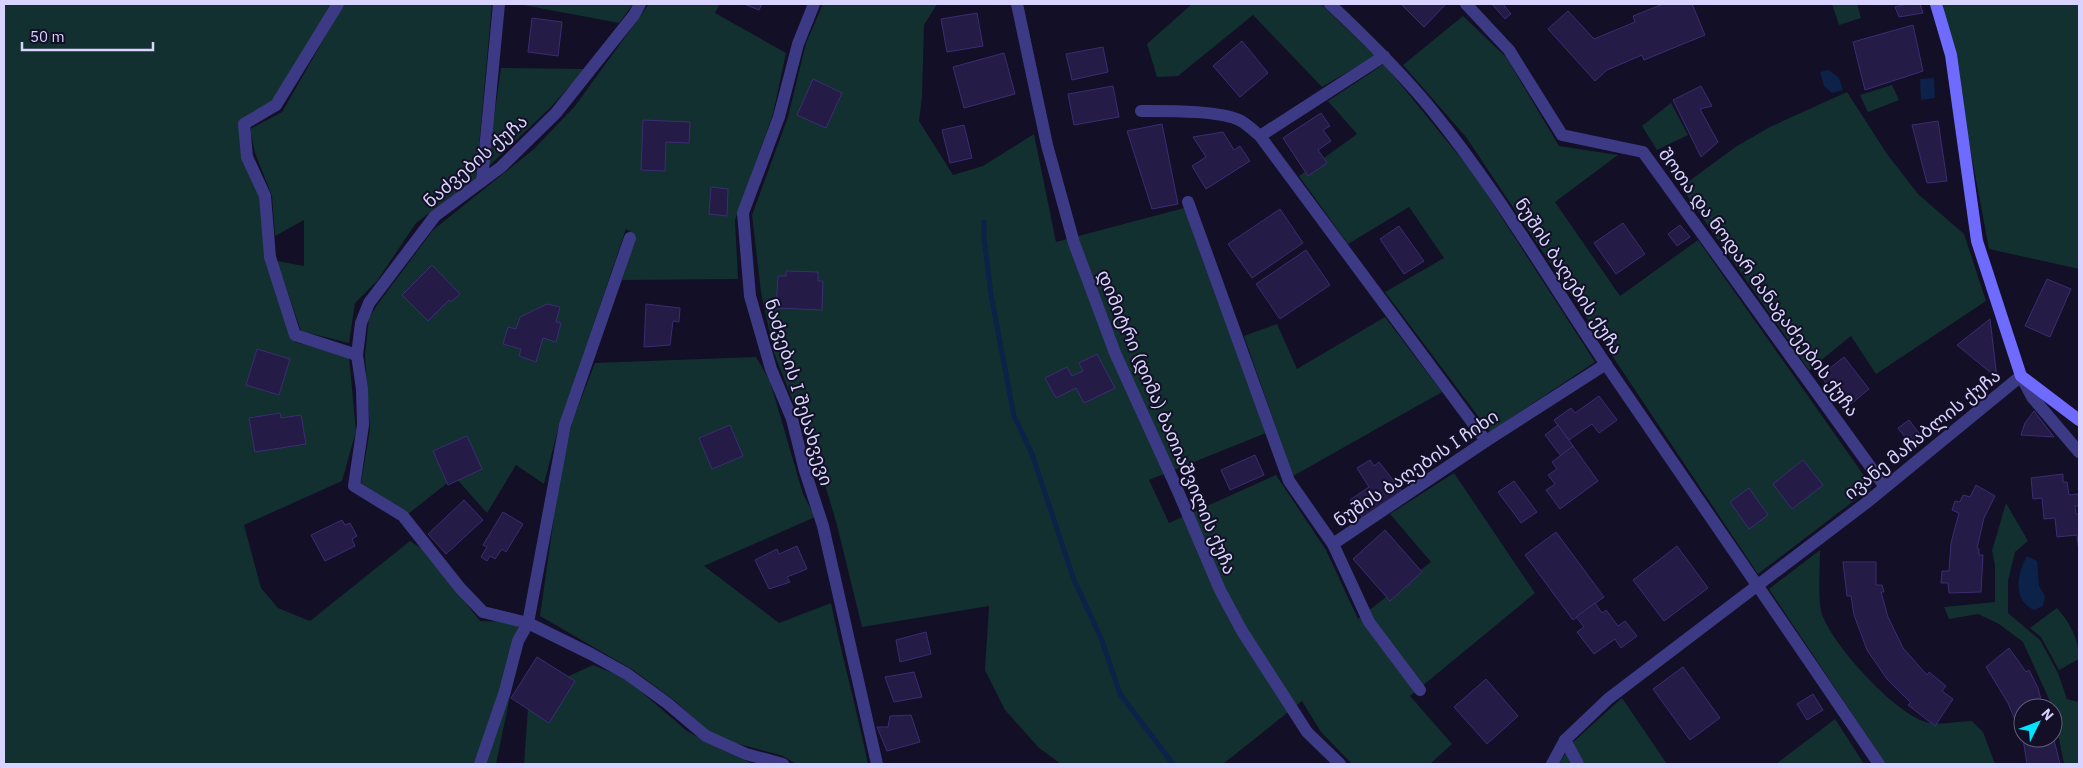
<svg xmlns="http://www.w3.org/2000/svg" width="2083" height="768" viewBox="0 0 2083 768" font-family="'IBM Plex Sans','Noto Sans Georgian',sans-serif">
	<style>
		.green { fill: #12302f }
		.water { fill: #0c2248 }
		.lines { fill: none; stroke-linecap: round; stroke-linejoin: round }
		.stream { stroke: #0c2248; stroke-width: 5 }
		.building { fill: #241b47; stroke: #3b2d73 }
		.street { stroke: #3d3a85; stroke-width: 12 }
		.secondary { stroke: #6f6bff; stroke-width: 12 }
		.labels { text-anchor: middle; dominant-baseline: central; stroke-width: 4; stroke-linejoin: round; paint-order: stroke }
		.street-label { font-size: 18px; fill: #d9d4ff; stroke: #130f26 }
	</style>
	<rect width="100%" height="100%" fill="#130f26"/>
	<g class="green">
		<polygon points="4,4 334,4 272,102 240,121 260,195 264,254 295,342 349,357 356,431 342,481 244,525 261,588 278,608 310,621 410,541 424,550 480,621 517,622 522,638 496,764 4,764"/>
		<polygon points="344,4 492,4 476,178 416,223 377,281 355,303 349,343 301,331 277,261 304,266 304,220 275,236 272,196 255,153 250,129 282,112"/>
		<polygon points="518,4 633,4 619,23"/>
		<polygon points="649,4 720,4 715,13 786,53 773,114 735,220 738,279 622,280 636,236 626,229 558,429 544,484 516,465 487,513 455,477 408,514 361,483 370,429 365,355 369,318 377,305 433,230 534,149 575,106"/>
		<polygon points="823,4 937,4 924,25 922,97 919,121 953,175 983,166 1034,134 1056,242 1184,208 1266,433 1149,480 1169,523 1276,475 1326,550 1358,619 1431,562 1390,514 1454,473 1535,593 1410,696 1452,744 1430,764 1352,764 1321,732 1302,701 1223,764 1061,764 1039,748 1005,710 985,670 989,606 862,627 837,525 823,478 774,353 761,292 752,215 788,117 806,43"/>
		<polygon points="1192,4 1321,4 1375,56 1322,87 1253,15 1178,76 1157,77 1147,44"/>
		<polygon points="1832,4 1857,4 1861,18 1839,25"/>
		<polygon points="1943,4 2079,4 2079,269 1989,249"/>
		<polygon points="1463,16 1506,57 1559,146 1618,155 1555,202 1620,296 1698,240 1872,487 1758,574 1466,137 1403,65"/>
		<polygon points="1384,64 1473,173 1595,362 1490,432 1385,292 1444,258 1409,207 1348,244 1299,176 1357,134 1328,101"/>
		<polygon points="501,68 585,69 551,107 487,168"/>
		<polygon points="1892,85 1899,100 1868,112 1860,95"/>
		<polygon points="1847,92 1887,154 1918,194 1964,234 1986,301 1876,374 1851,336 1809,370 1681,187 1737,146 1770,127"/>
		<polygon points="1671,103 1688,135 1657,150 1642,126"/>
		<polygon points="1385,317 1442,392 1293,476 1244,336 1277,324 1297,369"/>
		<path d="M756 357 770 381 803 494 815 517 704 566 779 623 831 603C842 657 857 710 868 764H796L783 756 735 743 711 734 675 701 633 670 540 616 558 488 572 422 595 363Z"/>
		<polygon points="2006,503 2028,541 2015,552 2008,581 2008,613 2040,640 2058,673 2067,699 2079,702 2079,764 2064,764 2053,708 2023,642 1999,624 1978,614 1949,619 1944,607 1995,602 1995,565 1992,551"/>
		<path d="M1820 550C1820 565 1818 597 1821 611 1829 642 1898 718 1930 723 1943 725 1959 721 1972 721L1983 732 1995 764H1886L1769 589Z"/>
		<path d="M2057 608C2070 623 2079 639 2079 659L2059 670 2041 637 2030 628Z"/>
		<polygon points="593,665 625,678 687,731 718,748 751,763 758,764 524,764 529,694"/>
		<polygon points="1622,698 1667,764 1559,764 1572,743"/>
		<polygon points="1835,719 1864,764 1776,764"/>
	</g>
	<g class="water">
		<polygon points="1829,70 1839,78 1843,90 1832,93 1824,86 1820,72"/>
		<polygon points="1934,78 1935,98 1921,100 1920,79"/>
		<path d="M2027 556 2037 561 2039 586 2045 596 2043 606 2034 610C2012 600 2017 573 2027 556Z"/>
	</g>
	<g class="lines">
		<polyline class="stream" points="984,222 984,238 991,295 1014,416 1032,454 1074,580 1101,638 1120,694 1173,764"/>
	</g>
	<g class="building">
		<polygon points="744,4 762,4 759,10"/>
		<polygon points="1401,4 1446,4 1424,27"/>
		<polygon points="1492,4 1503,4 1511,14 1505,19"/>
		<polygon points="1663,4 1692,4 1705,35 1644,60 1642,55 1607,70 1595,81 1548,29 1568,11 1594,39 1635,22 1633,16"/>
		<polygon points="1907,4 1920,4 1923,13 1899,17 1895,7"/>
		<polygon points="977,13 983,46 947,52 941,19"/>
		<polygon points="532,18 562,22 558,56 528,52"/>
		<polygon points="1913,25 1923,71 1865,90 1853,42"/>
		<polygon points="1242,41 1268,73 1240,97 1213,66"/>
		<polygon points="1103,47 1108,72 1072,80 1066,54"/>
		<polygon points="1004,53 1015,94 964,108 953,67"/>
		<polygon points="813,79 842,93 826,128 797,115"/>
		<polygon points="1113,86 1119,117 1074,125 1068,94"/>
		<polygon points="1701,86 1712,106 1700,109 1718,142 1701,157 1673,100"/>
		<polygon points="1321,113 1330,126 1323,130 1331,141 1318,150 1327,163 1308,176 1283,138"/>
		<polygon points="643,120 690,122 689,143 666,142 665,171 641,170"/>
		<polygon points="1938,121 1947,181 1927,183 1912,125"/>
		<polygon points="1162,124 1178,204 1152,209 1127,131"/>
		<polygon points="964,125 972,158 950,163 942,130"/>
		<polygon points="1223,132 1234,150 1240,146 1250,161 1206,189 1192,166 1206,157 1193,137"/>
		<polygon points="711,187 728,189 727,216 709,214"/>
		<polygon points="1280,209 1303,243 1252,278 1228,244"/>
		<polygon points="1623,223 1645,254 1616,274 1594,243"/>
		<polygon points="1680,225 1690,237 1677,246 1668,234"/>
		<polygon points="1399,226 1424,261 1404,274 1380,239"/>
		<polygon points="1306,250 1330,285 1280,319 1256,284"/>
		<polygon points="432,265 460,294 451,302 449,300 428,321 402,295"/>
		<polygon points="786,271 818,272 818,281 823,281 822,310 776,308 778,276 786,276"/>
		<polygon points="2047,279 2071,289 2050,337 2025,326"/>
		<polygon points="547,304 560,307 556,322 561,323 556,342 543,338 536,362 519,356 521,349 503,344 508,327 516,329 520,317"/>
		<polygon points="646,304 680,308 679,322 673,321 670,345 644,347"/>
		<polygon points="1990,319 1997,378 1957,345"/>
		<polygon points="257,349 290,359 279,395 246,385"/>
		<polygon points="1097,354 1115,388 1084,403 1076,388 1056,398 1045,378 1067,367 1072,376 1083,371 1079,363"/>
		<polygon points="1844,357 1869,389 1846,408 1820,376"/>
		<polygon points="1599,396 1617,420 1599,433 1592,424 1569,440 1554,420 1571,408 1575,413"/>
		<polygon points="2034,411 2054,437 2021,435 2025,423"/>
		<polygon points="280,413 281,418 301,415 306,444 255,452 249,418"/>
		<polygon points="1909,420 1925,441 1914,449 1898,428"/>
		<polygon points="730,425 743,456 712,469 699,438"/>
		<polygon points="1558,425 1573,446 1561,456 1545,435"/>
		<polygon points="467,436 482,469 448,485 433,451"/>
		<polygon points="1573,446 1598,481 1560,509 1546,490 1555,484 1548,475 1557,469 1552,462"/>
		<polygon points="1255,455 1264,475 1230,490 1221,470"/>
		<polygon points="1370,460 1374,466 1379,462 1403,493 1364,520 1350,500 1369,487 1357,468"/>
		<polygon points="1803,460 1823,485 1792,509 1773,484"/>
		<polygon points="2063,474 2063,482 2067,482 2069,495 2078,494 2079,506 2075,506 2076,514 2079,514 2079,552 2077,535 2057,537 2055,518 2044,519 2042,498 2033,499 2031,478"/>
		<polygon points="1514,481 1537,512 1521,523 1498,492"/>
		<polygon points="1976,485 1995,496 1984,518 1977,548 1979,549 1979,555 1983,555 1981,592 1949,593 1948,583 1941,583 1942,571 1949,571 1951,543 1959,513 1952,510 1955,501 1960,502 1963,495 1970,497"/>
		<polygon points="1749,488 1768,515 1749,529 1730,502"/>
		<polygon points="464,500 483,520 446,554 428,534"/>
		<polygon points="503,512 523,524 506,552 502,549 495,559 490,556 487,561 481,557 487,547 483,545"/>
		<polygon points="342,520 345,525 350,523 357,536 352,539 355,546 325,561 311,535"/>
		<polygon points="1385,530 1422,572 1390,601 1353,559"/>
		<polygon points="1556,532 1604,597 1573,620 1525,555"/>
		<polygon points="797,546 807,569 787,577 790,582 769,589 755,560 777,549 779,554"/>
		<polygon points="1677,546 1708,588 1664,621 1633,580"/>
		<polygon points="1843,562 1876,562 1876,585 1882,585 1884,592 1881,592 1888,617 1903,648 1927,675 1929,672 1946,686 1942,691 1953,699 1935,726 1908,705 1911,703 1887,679 1867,650 1854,615 1851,596 1847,596"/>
		<polygon points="1595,603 1602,613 1606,610 1618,626 1625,621 1637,636 1621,648 1615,639 1594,654 1577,632 1584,627 1576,617"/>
		<polygon points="926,632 931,654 900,662 896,640"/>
		<polygon points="2009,648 2026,672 2029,670 2038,688 2043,708 2023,708 2023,738 2053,738 2053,736 2060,764 2027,764 2023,739 2008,703 1986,667"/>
		<polygon points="537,657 575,681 549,723 511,698"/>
		<polygon points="1683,667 1720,718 1690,740 1653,689"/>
		<polygon points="914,672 922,697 894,702 885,677"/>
		<polygon points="1486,679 1518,716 1487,744 1454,707"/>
		<polygon points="1813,694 1823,710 1807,720 1797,704"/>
		<polygon points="911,715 920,742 887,751 877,727 888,727 890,716"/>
	</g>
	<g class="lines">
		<g class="street">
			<polyline points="338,4 276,105 244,124 247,157 265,196 270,257 295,335 357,355"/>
			<polyline points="640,4 634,15 556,113 501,167 435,216 369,303 361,323 357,355 362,389 363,425 354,486 403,516 460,588 483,612 528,623 591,654 627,674 667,703 706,736 746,754 783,764"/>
			<polyline points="814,4 798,44 779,117 743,213 750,296 771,369 792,419 805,471 823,526 877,764"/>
			<polyline points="1017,4 1047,145 1074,243 1115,353 1177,489 1220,590 1242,631 1307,732 1340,764"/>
			<path d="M1330 4C1365 37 1400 71 1431 109 1497 190 1549 280 1607 366 1698 499 1789 631 1879 764"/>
			<polyline points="1466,4 1509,50 1562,135 1643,152 1885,487"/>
			<path d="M1141 111C1165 111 1221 110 1241 121 1248 125 1254 131 1260 136L1486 441"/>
			<polyline points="1260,136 1384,56"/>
			<polyline points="482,181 499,4"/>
			<polyline points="1188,202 1289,481 1333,544 1486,441 1606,364"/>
			<polyline points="1333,544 1369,622 1420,690"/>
			<polyline points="1565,740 1578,764"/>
			<polyline points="480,764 505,691 518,641 528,623 565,425 630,238"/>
			<polyline points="1552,764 1565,740 1608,699 1866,503 2021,376 2032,397 2079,452"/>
		</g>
		<polyline class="secondary" points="1936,4 1951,55 1977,241 2021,376 2079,420"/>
	</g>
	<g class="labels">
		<g class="street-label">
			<text transform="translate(475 161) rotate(-41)">ნაძვების ქუჩა</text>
			<text transform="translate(1569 276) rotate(57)">ნუშის ბაღების ქუჩა</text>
			<text transform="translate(1759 282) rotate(54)">შოთა და ნოდარ მანაგაძეების ქუჩა</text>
			<text transform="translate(799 392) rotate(73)">ნაძვების I შესახვევი</text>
			<text transform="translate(1167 422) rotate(67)">დიმიტრი (დიმა) ბათიაშვილის ქუჩა</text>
			<text transform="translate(1922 434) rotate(-39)">ივანე მაჩაბლის ქუჩა</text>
			<text transform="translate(1416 468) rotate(-34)">ნუშის ბაღების I ჩიხი</text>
		</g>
	</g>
	<rect width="2083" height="768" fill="none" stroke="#d9d4ff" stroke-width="10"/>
	<g transform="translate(2038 723) rotate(48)"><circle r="24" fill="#130f26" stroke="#625e7d"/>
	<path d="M0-4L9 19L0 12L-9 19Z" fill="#00e5ff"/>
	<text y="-8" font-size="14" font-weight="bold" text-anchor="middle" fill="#d9d4ff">N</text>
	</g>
	<path d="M22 42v8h131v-8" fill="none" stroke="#d9d4ff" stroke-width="2.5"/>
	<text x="30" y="42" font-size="15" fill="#d9d4ff" stroke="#130f26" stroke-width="4" paint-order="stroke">50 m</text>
</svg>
